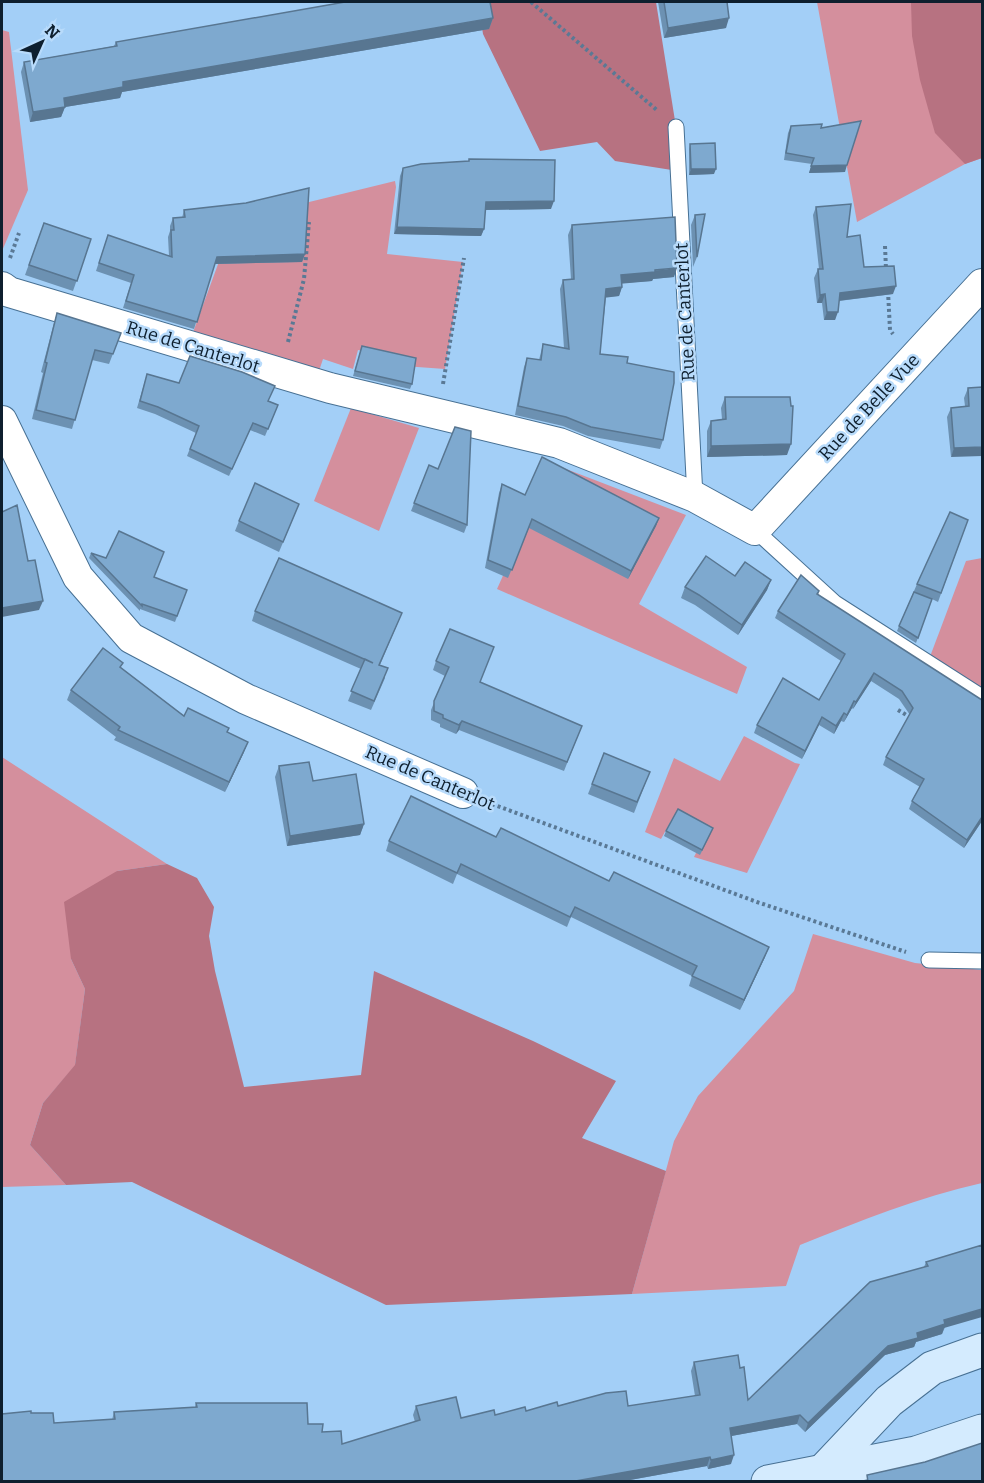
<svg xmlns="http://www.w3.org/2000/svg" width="984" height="1483" viewBox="0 0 984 1483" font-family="Bitter,serif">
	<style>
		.green { fill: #d48f9d }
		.forest { fill: #b77281 }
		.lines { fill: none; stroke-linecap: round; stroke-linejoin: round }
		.lane-casing { stroke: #477093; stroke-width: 17 }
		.street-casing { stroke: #477093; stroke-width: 32 }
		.secondary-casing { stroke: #477093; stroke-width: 35 }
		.path { stroke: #5a7995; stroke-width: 4; stroke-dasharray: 3 3; stroke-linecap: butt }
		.lane { stroke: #fff; stroke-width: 15 }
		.street { stroke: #fff; stroke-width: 30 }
		.secondary { stroke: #d4ebfe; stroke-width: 33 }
		.wall { fill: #6c91b2 }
		.shaded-wall { fill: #587691 }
		.building { fill: #7ea9cf; stroke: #587691; stroke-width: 1.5 }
		.labels { text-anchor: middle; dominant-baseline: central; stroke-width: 5; stroke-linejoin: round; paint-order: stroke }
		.street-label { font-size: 18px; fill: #0e1f2e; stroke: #b8dbfb }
	</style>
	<rect width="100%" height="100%" fill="#a3cff7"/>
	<g class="green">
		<polygon points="817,2 982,2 982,158 965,164 857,222"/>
		<polygon points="2,30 9,32 28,190 2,251"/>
		<polygon points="395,181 396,187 387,254 463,262 445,369 376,364 379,355 358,350 353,369 323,359 315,383 188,346 228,237 301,204"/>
		<polygon points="351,408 419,428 379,531 314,501"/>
		<polygon points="553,464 686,515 639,604 747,667 737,694 497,589"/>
		<polygon points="982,558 982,697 928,662 966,561"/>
		<polygon points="744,736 795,763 800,764 747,873 694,857 704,837 672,819 661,839 645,832 674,758 720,781"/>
		<polygon points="2,757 167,864 117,871 71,959 85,989 75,1066 43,1103 30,1145 66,1185 2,1187"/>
		<path d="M813 934 915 963 982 970V1183C919 1197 860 1221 800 1245L786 1286 632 1294 674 1141 698 1096 794 991Z"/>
	</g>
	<g class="forest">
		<polygon points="478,2 656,2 676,127 678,171 615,161 597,142 540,151 483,34"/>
		<polygon points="911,2 982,2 982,158 965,164 935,133 920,80 912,36"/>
		<polygon points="167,864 197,878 214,907 209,936 215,971 244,1087 361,1075 374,971 533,1041 616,1081 582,1138 666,1171 632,1294 386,1305 132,1182 66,1185 30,1145 43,1103 75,1065 85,989 71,959 64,902 117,871"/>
	</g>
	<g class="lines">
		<g class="lane-casing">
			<g id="lane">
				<polyline points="676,127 695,497"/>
				<polyline points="755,530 835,603 982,697"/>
				<polyline points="929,960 982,961"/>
			</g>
		</g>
		<g class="street-casing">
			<g id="street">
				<polyline points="2,287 9,292 330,388 559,443 695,497 755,530 982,284"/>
				<polyline points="2,421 78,577 131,638 246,699 463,793"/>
			</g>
		</g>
		<g class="secondary-casing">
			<g id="secondary">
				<polyline points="822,1472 889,1401 932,1368 982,1350"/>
				<polyline points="768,1482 916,1453 982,1431"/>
			</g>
		</g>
		<g class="path">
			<polyline points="531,2 658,111"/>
			<polyline points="885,246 886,269"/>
			<polyline points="10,258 19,233"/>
			<polyline points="888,291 890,330 893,334"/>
			<polyline points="288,342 304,279 309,222"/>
			<polyline points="443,384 464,258"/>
			<polyline points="898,710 913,719"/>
			<polyline points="492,804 757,902 906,952"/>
		</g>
		<use href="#lane" class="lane"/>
		<use href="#street" class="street"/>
		<use href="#secondary" class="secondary"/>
	</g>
	<g class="wall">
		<polygon points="658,2 727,2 726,28 664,38"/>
		<polygon points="493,18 489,29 122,92 120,98 65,107 61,117 30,122 21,72 24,62 114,46 116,42"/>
		<polygon points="791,126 845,172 809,173 812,164 784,160 788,133"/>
		<polygon points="690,144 714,174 689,175 689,149"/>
		<polygon points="403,168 551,209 485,210 484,229 481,236 394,234 400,176"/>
		<polygon points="816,207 847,237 864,267 893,294 839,301 835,320 824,320 822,303 817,303 814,278 818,269 819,269 813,215"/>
		<polygon points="184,210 305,254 302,262 214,264 194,329 123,308 131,283 96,271 108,235 169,256 168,237 170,231 170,226 173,218 182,218"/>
		<polygon points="695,215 697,257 693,267 691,225"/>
		<polygon points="44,223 91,239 73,291 25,275"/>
		<polygon points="572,225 674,277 653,279 652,281 622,283 622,287 619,296 606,297 600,354 627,363 663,440 660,449 588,436 563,426 515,415 524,367 527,358 539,360 543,344 564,348 560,289 563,280 571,279 568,235"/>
		<polygon points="57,313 121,333 109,364 92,360 72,429 32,419 43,373 41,372 54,323"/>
		<polygon points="362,346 412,384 410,389 353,376"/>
		<polygon points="147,374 179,383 269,401 278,405 265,436 250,430 229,476 187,456 196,433 155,414 137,408"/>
		<polygon points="982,387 951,457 947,417 951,408 965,406 964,398 968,388"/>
		<polygon points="725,397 787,455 707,457 707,431 711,421 722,419 721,408"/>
		<polygon points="429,465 467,525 464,533 411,511"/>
		<polygon points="502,484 525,495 659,518 656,526 628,579 529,528 508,578 485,568 499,493"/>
		<polygon points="295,514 279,552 235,531 239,521"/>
		<polygon points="968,520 938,602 932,599 916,643 897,631 899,626 917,584"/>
		<polygon points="91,553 187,590 175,622 140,609 140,611 89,558"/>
		<polygon points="735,576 771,580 767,590 738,635 695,605 681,598 685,587"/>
		<polygon points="819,591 818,595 982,700 982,821 964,848 909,809 912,801 920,787 883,765 886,757 910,715 899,699 871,681 853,709 852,708 844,722 841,721 834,734 819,725 802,759 754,733 757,725 819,700 841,661 775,618 778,611"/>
		<polygon points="255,611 402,613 380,665 385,678 371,710 348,701 361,669 252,621"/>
		<polygon points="436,661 481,683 582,726 564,771 459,730 456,734 440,727 440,724 431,720 431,710 445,676 433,670"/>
		<polygon points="121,668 184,716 227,732 244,752 225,792 114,740 116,737 67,700 71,690"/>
		<polygon points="604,753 646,782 634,813 588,794"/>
		<polygon points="279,766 313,781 364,824 360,835 287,846 275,777"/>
		<polygon points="666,831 711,833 700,855 664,836"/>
		<polygon points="496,837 765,957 740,1010 689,986 692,976 571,917 567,927 457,874 453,884 386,851 389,841"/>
		<polygon points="982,1245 942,1334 916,1342 914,1347 885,1355 805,1432 797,1424 731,1436 731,1464 708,1469 707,1466 619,1482 2,1482 31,1413 54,1423 112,1420 114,1412 195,1407 196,1403 308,1424 342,1444 415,1422 413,1415 416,1406 461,1418 495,1415 558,1406 628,1406 695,1396 691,1371 694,1362 740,1368 748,1400 924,1267 926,1262"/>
	</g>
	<g class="shaded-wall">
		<polygon points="493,18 489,29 122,92 120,98 65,107 61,117 30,122 33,112 64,98 123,82"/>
		<polygon points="729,18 726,28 664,38 668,28"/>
		<polygon points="847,165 845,172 809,173 811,166"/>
		<polygon points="691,169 716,169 714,174 689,175"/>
		<polygon points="554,201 551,209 483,210 486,202"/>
		<polygon points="397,227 484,229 481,236 394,234"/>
		<polygon points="305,254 302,262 214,264 217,257"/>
		<polygon points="677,268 674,277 653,279 652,281 618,284 621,275"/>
		<polygon points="896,286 893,294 837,301 840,293"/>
		<polygon points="622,287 619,296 603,298 606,289"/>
		<polygon points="825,294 822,303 817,303 820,295"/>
		<polygon points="827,312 838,312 835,320 824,320"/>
		<polygon points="791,444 787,455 707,457 711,446"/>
		<polygon points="982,447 982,456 951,457 954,448"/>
		<polygon points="659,518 656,526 628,579 631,571"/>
		<polygon points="771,580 767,590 738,635 742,625"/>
		<polygon points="43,601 39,610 2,617 2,608"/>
		<polygon points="874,673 871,681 853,709 856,702"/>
		<polygon points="854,701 852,708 844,722 847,715"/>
		<polygon points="844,713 841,721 834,734 836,726"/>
		<polygon points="822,717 819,725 802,759 805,751"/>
		<polygon points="462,721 459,730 456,734 459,725"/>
		<polygon points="248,742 244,752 225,792 229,782"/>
		<polygon points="982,817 982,821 964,848 967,840"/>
		<polygon points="364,824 360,835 287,846 290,836"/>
		<polygon points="769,947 765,957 740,1010 744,1000"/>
		<polygon points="982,1309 982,1317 944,1328 942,1334 916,1342 914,1347 885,1355 805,1432 808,1423 888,1346 944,1320"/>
		<polygon points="800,1415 797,1424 726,1437 730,1428"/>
		<polygon points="734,1455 731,1464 708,1469 711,1460"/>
		<polygon points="710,1457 707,1466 619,1482 570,1482"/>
	</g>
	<g class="building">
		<polygon points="345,2 490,2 493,18 123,82 123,87 64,98 65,107 33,112 24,62 117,46 116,42"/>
		<polygon points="664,2 727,2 729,18 668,28"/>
		<polygon points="861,121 847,165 811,166 814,158 786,153 791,126 822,124 821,128"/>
		<polygon points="715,143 716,169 691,169 690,144"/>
		<polygon points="469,159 555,160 554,201 486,202 484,229 397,227 403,168 421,164 469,161"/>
		<polygon points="309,188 305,254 217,257 197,322 126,301 134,275 99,263 108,235 172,257 171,230 174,230 173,218 185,217 184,210 246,203"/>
		<polygon points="851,204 847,237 860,235 864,267 894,266 896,286 840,293 838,312 827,312 825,294 820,295 818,269 823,269 816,207"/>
		<polygon points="705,214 697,257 695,215"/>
		<polygon points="675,217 677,268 655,270 655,272 621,275 622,287 606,289 600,354 628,357 627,363 674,372 674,383 663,440 591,427 566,417 518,406 527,358 541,360 543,344 569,349 563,280 574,279 572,225"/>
		<polygon points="44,223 91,239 77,281 29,265"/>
		<polygon points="57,313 121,333 113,354 95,350 75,420 36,410 47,363 45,362"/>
		<polygon points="362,346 416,358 412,384 355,371"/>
		<polygon points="190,356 242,372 275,386 268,401 278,405 268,429 253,423 232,469 190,449 199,426 158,407 140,401 147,374 179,383"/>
		<polygon points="982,387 982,447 954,448 951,408 969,406 968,388"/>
		<polygon points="725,397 790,397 791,406 793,406 791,444 711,446 711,421 726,419"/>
		<polygon points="455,427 471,431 467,525 414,503 429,465 438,469"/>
		<polygon points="542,457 659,518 631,571 532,519 512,570 488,560 502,484 525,495"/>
		<polygon points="255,483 299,504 283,542 239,521"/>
		<polygon points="17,505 28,561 35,560 43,601 2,608 2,512"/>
		<polygon points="950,512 968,520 941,593 917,584"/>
		<polygon points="119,531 164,552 154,577 187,590 177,616 142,604 142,606 91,553 106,558"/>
		<polygon points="706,556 735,576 745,562 771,580 742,625 699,595 685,587"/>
		<polygon points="279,558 402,613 379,665 388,668 374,701 351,691 365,659 373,663 255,611"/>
		<polygon points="801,575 819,591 817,594 982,700 982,817 967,840 912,801 924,779 886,757 913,708 902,691 874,673 856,702 854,701 847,715 844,713 836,726 822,717 805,751 757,725 783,678 819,700 845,654 778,611"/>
		<polygon points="914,592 932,599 918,638 899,626"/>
		<polygon points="450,629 494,647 480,682 582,726 567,762 462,721 459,725 443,718 443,715 434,711 434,701 449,667 436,661"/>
		<polygon points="103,648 123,663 120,667 184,716 188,708 229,728 227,732 248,742 229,782 118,730 120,727 71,690"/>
		<polygon points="604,753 650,772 637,802 592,784"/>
		<polygon points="309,762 313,781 356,774 364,824 290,836 279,766"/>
		<polygon points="411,796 496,837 501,828 609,881 614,872 769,947 744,1000 692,976 697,966 575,907 570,917 461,864 457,873 389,841"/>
		<polygon points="678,809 713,828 702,850 666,831"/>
		<polygon points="982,1245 982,1309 944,1320 945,1324 917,1333 918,1338 888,1346 808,1423 800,1415 730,1428 734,1455 711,1460 710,1457 570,1482 2,1482 2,1414 31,1411 31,1413 53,1413 54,1423 115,1419 114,1412 197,1407 196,1403 307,1403 308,1424 323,1424 322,1432 341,1431 342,1444 420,1420 416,1406 456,1397 461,1418 494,1410 495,1415 525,1407 526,1411 557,1402 558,1406 606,1393 626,1391 628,1406 700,1395 694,1362 738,1355 740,1368 744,1367 748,1400 870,1282 928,1266 926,1262"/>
		<polygon points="982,1443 982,1482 868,1482 867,1475 925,1462"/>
	</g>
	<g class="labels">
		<g class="street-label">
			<text transform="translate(685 312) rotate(-93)">Rue de Canterlot</text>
			<text transform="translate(193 347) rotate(17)">Rue de Canterlot</text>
			<text transform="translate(869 407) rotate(-47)">Rue de Belle Vue</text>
			<text transform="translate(430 778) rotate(23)">Rue de Canterlot</text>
		</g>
	</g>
	<rect width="984" height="1483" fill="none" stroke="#0e1f2e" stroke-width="6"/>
	<g transform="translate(42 42) rotate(45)" stroke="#b8dbfb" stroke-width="4.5" paint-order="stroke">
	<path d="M0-4.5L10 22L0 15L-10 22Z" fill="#0e1f2e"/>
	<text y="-9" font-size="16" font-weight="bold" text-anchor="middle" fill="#0e1f2e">N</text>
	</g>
</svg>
